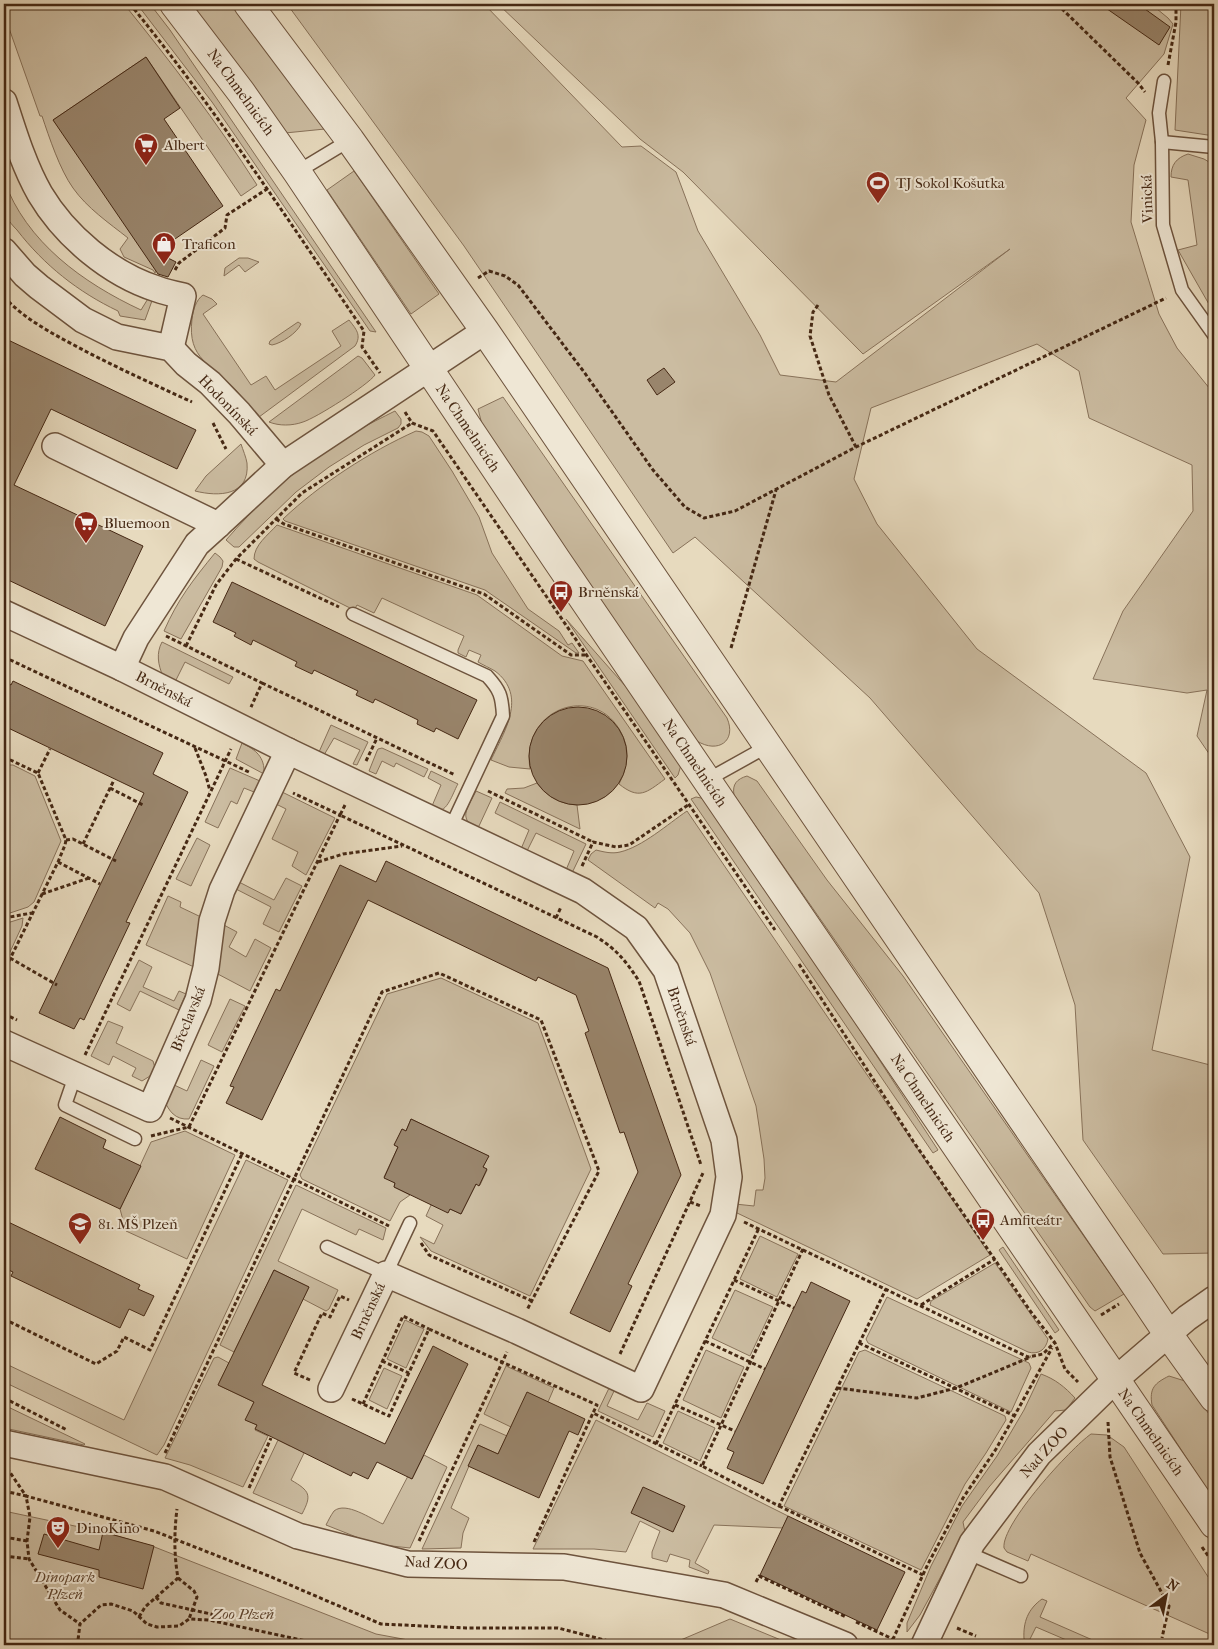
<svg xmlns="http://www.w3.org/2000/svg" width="1218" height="1649" viewBox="0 0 1218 1649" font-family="'IM FELL French Canon',serif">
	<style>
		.green { fill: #cbbca1; stroke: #88725a }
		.building { fill: #99856c; stroke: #452814 }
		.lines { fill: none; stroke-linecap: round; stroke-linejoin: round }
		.service-casing { stroke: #6e543e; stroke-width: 15 }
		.minor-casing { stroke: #6e543e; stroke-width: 28 }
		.tertiary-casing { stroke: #6e543e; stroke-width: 30 }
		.path { stroke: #452814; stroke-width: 3; stroke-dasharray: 4 2.5; stroke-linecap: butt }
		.service { stroke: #efe7d5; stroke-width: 12 }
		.minor { stroke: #efe7d5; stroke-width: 25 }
		.tertiary { stroke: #efe7d5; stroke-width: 28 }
		.labels { text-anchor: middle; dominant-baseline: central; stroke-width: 4; stroke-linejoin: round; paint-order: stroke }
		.street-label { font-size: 15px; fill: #452814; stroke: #efe7d5 }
		.poi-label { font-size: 15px; fill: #452814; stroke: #efe7d5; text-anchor: start }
		.park-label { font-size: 15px; font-style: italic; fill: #604630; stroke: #efe7d5 }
	</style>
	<rect width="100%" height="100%" fill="#e7dabe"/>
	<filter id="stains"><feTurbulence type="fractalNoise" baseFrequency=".004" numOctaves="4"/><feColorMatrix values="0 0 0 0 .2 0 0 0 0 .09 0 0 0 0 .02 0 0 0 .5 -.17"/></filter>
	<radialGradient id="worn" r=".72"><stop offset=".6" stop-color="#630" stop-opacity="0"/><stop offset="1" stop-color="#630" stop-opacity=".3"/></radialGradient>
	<g class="green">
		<path d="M4 4H124C171 62 217 122 257 185L241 196 146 57 53 120 164 246 166 252 155 273 153 270 124 257 120 249 128 238C109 223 87 208 73 188 60 170 49 137 42 116H40L4 14Z"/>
		<polygon points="137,4 150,4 170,30 376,332 370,331 212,102"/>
		<polygon points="187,4 235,4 325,129 285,133"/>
		<polygon points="287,4 484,4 622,147 641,146 676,172 698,231 760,335 780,375 836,382 1010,249 863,354 683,172 640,139 498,4 1151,4 1168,18 1173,24 1164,54 1126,98 1146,120 1134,165 1131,222 1159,314 1177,348 1214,394 1214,761 1197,736 1207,690 1187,693 1093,679 1123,611 1193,511 1192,465 1089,418 1079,371 1037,344 871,408 854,479 877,524 977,649 1146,773 1190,857 1152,1050 1214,1066 1214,1253 1163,1254 1083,1140 1075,1005 1039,893 870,698 695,537 673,553 464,246"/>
		<polygon points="1181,4 1214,4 1214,136 1175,130"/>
		<path d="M1188 154 1204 159 1214 165V313L1178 250 1197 245 1188 180 1171 177C1171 165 1176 158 1188 154Z"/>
		<polygon points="354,171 439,294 411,314 327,190"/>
		<path d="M4 180C26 242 83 283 141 310L149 297 153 298 145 320 120 316 118 311C78 292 44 265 17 230 12 225 6 218 4 211 1 202 4 189 4 180Z"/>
		<polygon points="239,258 248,258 259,262 245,272 239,265 224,276 225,268"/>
		<path d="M203 295 212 299 217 304 203 314 251 385 266 376 275 390 341 346 332 331 349 320C356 329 362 335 355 346L259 417C250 409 244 399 236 390 212 364 187 360 192 319 193 310 196 300 203 295Z"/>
		<path d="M298 322 301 324C297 333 282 343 272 345L269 344 270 341Z"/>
		<path d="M358 356 362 358 375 375C368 385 316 418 303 422 292 426 279 426 269 422Z"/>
		<path d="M503 397 727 718C737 741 718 754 697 741L491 440 483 428 478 409Z"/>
		<path d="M395 411 401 419V424L398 428 364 445 329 467 296 492 239 547H234L226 540C254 508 284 479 319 454 343 437 369 424 395 411Z"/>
		<path d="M416 431 422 432 429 436 452 471 479 517 492 553 528 609 559 631 568 645 572 643 579 653H576L485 590 285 521 283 519C320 484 369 452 416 431Z"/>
		<path d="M241 444C243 450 246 457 247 463 250 496 219 497 195 491L206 476Z"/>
		<path d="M277 525 477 595 562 656 583 661 665 779C646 793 639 800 619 784 626 770 630 754 624 739 602 681 520 704 530 769L509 767 491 760C504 732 528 696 495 671 490 668 483 665 478 662L481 655 469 650 466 657 458 653V650L464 636 382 598 374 613 357 605 354 610 258 562 254 559C254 545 268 535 277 525Z"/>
		<path d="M215 553 220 557 223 561 222 567 181 639 164 631C178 599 193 580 215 553Z"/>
		<polygon points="566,619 627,688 681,765 678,775 675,778"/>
		<path d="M162 642 233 677 229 684 185 662 175 682 163 676C158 665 156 653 162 642Z"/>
		<polygon points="331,725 368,742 357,765 353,764 360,750 334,738 324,755 319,752"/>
		<path d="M242 743C256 750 265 757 264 774L236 759Z"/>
		<polygon points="382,748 428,769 424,777 396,763 394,767 382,761 376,774 369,771 377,751 378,749"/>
		<polygon points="4,765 13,765 35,776 61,841 34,902 28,907 4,915"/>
		<polygon points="230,768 260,781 254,792 244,788 237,804 231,801 218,828 205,822"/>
		<path d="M431 771 458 784C454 790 448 811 439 810 436 809 434 807 432 806L441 785 428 778Z"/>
		<path d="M747 776 757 781 827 880 903 976 1124 1294 1095 1311 1090 1307 734 795C732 784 737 779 747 776Z"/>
		<path d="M537 783C547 797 561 804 577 805L580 829 505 793 507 789 524 788Z"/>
		<polygon points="280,791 335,818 306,875 292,866 298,852 272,839 286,809 274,803"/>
		<path d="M476 791 492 798 479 826 476 828C457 818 469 806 476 791Z"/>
		<polygon points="696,797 701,798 705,802 854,1021 938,1150 933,1153 691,799"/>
		<polygon points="500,802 586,844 572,873 566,870 574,851 536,833 527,851 521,849 529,830 495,813"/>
		<path d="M687 811 990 1255 917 1299 735 1212V1204L754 1206 756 1190H763L765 1178 764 1159 756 1106 710 973 690 933 668 909 658 903 655 908 588 860 591 854 596 850C604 852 612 854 620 852 642 847 668 824 687 811Z"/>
		<polygon points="197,838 210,845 191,886 176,879"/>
		<polygon points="286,878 302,886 279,932 263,924 271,907 234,888 237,881 274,900"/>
		<polygon points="168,896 181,902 180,907 201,917 194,967 146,945"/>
		<polygon points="23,918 22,926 4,965 4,924"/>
		<polygon points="222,924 237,932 229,947 246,957 255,939 271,948 250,991 214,972"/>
		<polygon points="139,960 152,967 143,987 174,1001 179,991 186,994 179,1010 140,991 130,1011 117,1004"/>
		<polygon points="441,978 538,1023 591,1169 530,1296 431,1251 420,1237 434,1244 443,1225 426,1216 431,1205 450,1209 461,1214 476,1184 480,1185 487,1170 483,1167 488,1156 411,1119 406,1131 402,1129 395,1145 398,1147 384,1177 395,1183 394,1187 410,1195 400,1202 390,1221 302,1179 300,1175 387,994"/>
		<polygon points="230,999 245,1006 222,1052 208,1045"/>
		<polygon points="108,1021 123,1027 116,1043 153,1061 155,1068 150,1076 142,1081 132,1076 136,1068 113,1056 109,1065 91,1056"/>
		<path d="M201 1060 214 1066 189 1119C175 1120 169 1111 164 1100L172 1084 187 1091Z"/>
		<polygon points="185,1131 235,1155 187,1259 126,1231 120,1209 151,1142"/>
		<polygon points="246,1160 288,1180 164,1445 157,1455 4,1382 4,1363 124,1420 197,1263"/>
		<polygon points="296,1185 386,1228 383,1240 359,1229 356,1235 302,1209 278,1261 338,1290 329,1309 326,1311 303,1299 309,1287 274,1270 234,1352 220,1345"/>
		<polygon points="760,1236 798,1254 777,1297 740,1279"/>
		<polygon points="1003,1247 1059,1330 1055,1333 999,1250"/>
		<path d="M995 1263 1048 1339C1046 1350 1038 1355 1028 1352L930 1305 931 1301Z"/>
		<polygon points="735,1290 773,1307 750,1356 712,1338"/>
		<polygon points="887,1297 1029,1363 1031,1368 1011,1412 868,1343 866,1339"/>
		<polygon points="405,1320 424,1329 406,1368 387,1359"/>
		<polygon points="706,1350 744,1367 721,1418 683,1400"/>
		<polygon points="865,1350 1005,1416 1006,1420 986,1453 965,1484 921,1570 784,1506 859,1352"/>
		<polygon points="218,1357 229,1363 218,1385 254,1402 246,1420 257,1425 255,1430 268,1436 243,1487 190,1465 165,1458 214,1358"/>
		<polygon points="506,1366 554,1388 548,1402 511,1427 484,1414"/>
		<polygon points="384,1368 402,1376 387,1409 369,1400"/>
		<path d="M1041 1374C1055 1379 1065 1387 1075 1398L1066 1410 1055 1411 989 1487 963 1522 965 1532 920 1615 907 1632V1623L931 1566 962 1506 997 1456 1024 1410Z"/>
		<path d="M1169 1376 1185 1381 1214 1421V1500L1152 1405C1149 1388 1155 1383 1169 1376Z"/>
		<polygon points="610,1386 615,1389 607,1406 638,1420 647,1403 665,1411 653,1437 598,1411"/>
		<polygon points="4,1405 85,1444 84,1445 4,1428"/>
		<polygon points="678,1411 715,1428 700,1461 663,1443"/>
		<polygon points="596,1420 788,1516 783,1528 714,1525 695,1563 709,1571 708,1574 689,1567 690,1560 670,1554 667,1562 652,1558 652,1552 660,1531 640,1521 626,1552 594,1549 533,1549"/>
		<polygon points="480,1424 507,1436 498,1454 478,1445 451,1508 469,1518 463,1533 461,1548 422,1549"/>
		<path d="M1091 1434 1107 1435 1124 1447 1214 1586V1636L1031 1554 1028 1561 1007 1552 1004 1548C1001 1524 1071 1448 1091 1434Z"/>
		<path d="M278 1440 290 1446 292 1442 306 1449 291 1480C310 1491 312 1495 302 1514L253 1493Z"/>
		<path d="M424 1455 447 1467 410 1548 374 1544 326 1525C328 1521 331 1515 334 1511 346 1501 371 1519 383 1524L408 1476 412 1479Z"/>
		<polygon points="4,1511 103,1532 152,1546 376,1634 435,1645 4,1645"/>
		<path d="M1042 1599 1047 1601 1040 1617 1104 1645H1078L1036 1627 1029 1641 1024 1639C1023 1622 1028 1609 1042 1599Z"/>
		<polygon points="730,1619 793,1645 669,1645"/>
	</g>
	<g class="building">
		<polygon points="1100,4 1138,4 1170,27 1159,45"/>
		<polygon points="146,57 180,108 164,119 223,206 156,252 176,262 168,277 158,274 53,120"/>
		<polygon points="4,338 196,430 177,469 51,409 14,485 143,546 105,626 4,578"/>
		<polygon points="664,368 675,382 657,395 647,380"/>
		<polygon points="232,582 477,700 458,739 436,728 434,732 417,724 418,720 375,699 373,703 356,695 358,691 314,670 312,674 295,666 297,662 253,640 251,645 234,636 236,633 213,622"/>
		<polygon points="4,681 11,685 13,681 163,753 153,774 188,792 126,922 130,923 101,984 84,1020 80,1018 74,1029 39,1013 144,793 4,726"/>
		<circle cx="578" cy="756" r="49"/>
		<polygon points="386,861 608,968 681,1175 628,1284 632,1286 610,1332 570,1313 638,1172 624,1132 620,1133 585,1033 589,1031 576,995 538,977 536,981 368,900 262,1120 226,1103 234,1087 230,1086 276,989 280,991 340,865 376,882"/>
		<polygon points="60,1117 106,1140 103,1148 141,1166 120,1209 35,1169"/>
		<polygon points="411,1119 489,1156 483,1167 487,1169 479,1186 476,1184 461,1214 450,1209 448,1213 394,1187 395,1183 384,1178 398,1147 394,1145 402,1129 406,1131"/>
		<polygon points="4,1220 140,1285 138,1289 154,1296 144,1316 129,1309 120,1328 11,1276 13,1272 4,1268"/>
		<polygon points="274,1270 309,1287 262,1385 297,1402 385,1444 433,1346 468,1364 412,1479 377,1462 368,1479 353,1472 351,1476 278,1440 255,1429 257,1425 245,1420 254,1402 218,1385"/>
		<polygon points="811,1282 850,1301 763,1484 727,1468 734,1452 727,1449 802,1291 806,1293"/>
		<polygon points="527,1392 585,1419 578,1435 569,1431 539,1498 468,1466 478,1445 498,1454"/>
		<polygon points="643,1487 685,1506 673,1532 631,1513"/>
		<polygon points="788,1516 905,1572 877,1630 760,1575"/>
		<polygon points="103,1532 154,1546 143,1589 99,1577 99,1570 38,1554 44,1534 99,1550"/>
	</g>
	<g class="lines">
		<g class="service-casing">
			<g id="service">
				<polyline points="1164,81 1159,113 1162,142 1163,225 1182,290 1214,335"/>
				<polyline points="1162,142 1214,147"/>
				<polyline points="297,172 350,140"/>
				<path d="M353 614 487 676C500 690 502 696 503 716L450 829"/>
				<polyline points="707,780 768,746"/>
				<polyline points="75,1076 65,1105 135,1139"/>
				<polyline points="327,1247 386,1274 410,1223"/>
				<polyline points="968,1553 1021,1576"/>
			</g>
		</g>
		<g class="minor-casing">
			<g id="minor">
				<path d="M4 102C14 133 24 166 40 194 65 236 110 274 157 289 165 292 174 294 183 296L171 348"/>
				<polyline points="4,251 25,275 39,287 83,320 117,337 171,348 186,364 210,383 239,413 283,465"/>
				<polyline points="55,446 218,525"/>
				<polyline points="4,613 122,668 288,751 583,891 636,928 666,970 724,1140 729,1177 723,1215 641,1389 517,1331 386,1274 331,1389"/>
				<polyline points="122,668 136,638 197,544 218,525 283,465 485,331"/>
				<polyline points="4,1043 150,1109 198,1000 206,968 212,921 222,890 288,751"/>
				<polyline points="4,1443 165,1477 298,1536 408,1564 564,1567 724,1595 845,1645"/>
				<polyline points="924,1645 972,1543 1039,1454 1115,1380 1187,1318 1214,1299"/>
			</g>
		</g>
		<g class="tertiary-casing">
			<g id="tertiary">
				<polyline points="174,4 241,92 297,172 556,559 1214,1524"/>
				<polyline points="248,4 350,140 485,331 1140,1292 1168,1334 1214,1398"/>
			</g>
		</g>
		<g class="path">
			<path d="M130 4C215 108 288 220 364 331L362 347 380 373"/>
			<polyline points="1057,4 1138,83 1145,92"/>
			<polyline points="1168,65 1176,22 1176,4"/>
			<polyline points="175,270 179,263 225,228 227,215 267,189"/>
			<polyline points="478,278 489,271 505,276 518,285 584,372 653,470 685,507 704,518 735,511 856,447 1166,298"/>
			<path d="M4 297C26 321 59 337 87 352 122 370 157 386 192 402"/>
			<polyline points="818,305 813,312 810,336 829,395 856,447"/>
			<polyline points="405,412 412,423 433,431 775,930"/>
			<polyline points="213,423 226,449"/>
			<polyline points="276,519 284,524 484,594 571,655 586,655"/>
			<polyline points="236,559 339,607"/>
			<polyline points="166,636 262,683 251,707"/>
			<polyline points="186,646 216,585 236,559 302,493 412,423"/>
			<polyline points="731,648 776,490"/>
			<polyline points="4,657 251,773"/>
			<polyline points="262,683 455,775"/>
			<polyline points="195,748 206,776 210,791"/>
			<polyline points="4,757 38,773 66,840 65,845 58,862 4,971"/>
			<polyline points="366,761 377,738"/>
			<polyline points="38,773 50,749"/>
			<polyline points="110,788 143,805"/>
			<polyline points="488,791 593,842"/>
			<path d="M345 805 340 815 597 937C618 951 625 960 639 981L701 1165"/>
			<polyline points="66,840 73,839 116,861"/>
			<polyline points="83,844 114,780"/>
			<polyline points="58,862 100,884"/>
			<polyline points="318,862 343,854 402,846"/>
			<polyline points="582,866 593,842 616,847 629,845 688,805"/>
			<polyline points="42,894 89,878"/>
			<polyline points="4,918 32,913"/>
			<polyline points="556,918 561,907"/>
			<polyline points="10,958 57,985"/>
			<polyline points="799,964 913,1141 1031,1312 1055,1343 1065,1369 1078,1382"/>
			<polyline points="4,1014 17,1020"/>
			<polyline points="85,1055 231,749"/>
			<polyline points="170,1118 389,1226"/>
			<polyline points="151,1136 189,1127 340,815 293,793"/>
			<polyline points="690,1202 701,1206"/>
			<polyline points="744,1222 1028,1357 1043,1354 1055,1342"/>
			<polyline points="421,1243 429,1255 532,1301"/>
			<polyline points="803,1249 702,1466 779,1506 886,1289"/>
			<polyline points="734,1280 794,1308"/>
			<polyline points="921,1305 995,1259"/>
			<polyline points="1101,1315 1119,1304"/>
			<polyline points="4,1319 96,1364 117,1351 124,1337 150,1350 242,1154"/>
			<polyline points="705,1341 765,1369"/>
			<polyline points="859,1343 1015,1416"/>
			<polyline points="620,1354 703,1173"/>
			<polyline points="382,1361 409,1373"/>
			<polyline points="310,1380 294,1373 322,1313 330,1317 340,1296 349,1300"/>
			<polyline points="837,1388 917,1398 956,1388 1031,1357"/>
			<polyline points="4,1398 67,1430"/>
			<polyline points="352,1399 389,1416 429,1329 597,1405 593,1413 702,1466"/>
			<polyline points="363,1404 403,1316 429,1329"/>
			<polyline points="675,1405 735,1431"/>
			<polyline points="1108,1422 1110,1457 1140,1553 1169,1606 1162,1638"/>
			<polyline points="656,1444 759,1228"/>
			<polyline points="165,1453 382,992 439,973 541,1020 599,1171 527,1310"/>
			<polyline points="7,1468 26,1496 154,1531 269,1576 381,1624 466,1628 558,1628 624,1645"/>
			<polyline points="249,1488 271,1438"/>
			<polyline points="4,1491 26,1496 30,1517 27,1541 29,1559 60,1610 80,1624"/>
			<polyline points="779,1506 923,1575"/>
			<polyline points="4,1537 27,1541"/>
			<polyline points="419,1541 507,1352"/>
			<polyline points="534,1542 593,1413"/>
			<polyline points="1202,1547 1214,1564"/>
			<polyline points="4,1556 29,1559"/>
			<polyline points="178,1578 194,1591 197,1597 189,1619"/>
			<polyline points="756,1582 759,1576 846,1617"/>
			<polyline points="156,1597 161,1603 211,1614 221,1622"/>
			<path d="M139 1617 145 1607 178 1578C174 1555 174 1533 177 1509"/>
			<polyline points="856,1622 893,1639"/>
			<polyline points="957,1628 976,1636"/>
			<polyline points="78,1640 84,1645"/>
			<polyline points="306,1641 326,1645"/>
			<polyline points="75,1645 78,1640 80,1624 101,1605 111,1604 133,1611 147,1624 157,1627 179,1626 189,1619 209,1620 306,1641 305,1645"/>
			<polyline points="897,1645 893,1639 928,1564 963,1498 996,1449 1052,1348"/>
		</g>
		<use href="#service" class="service"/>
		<use href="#minor" class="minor"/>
		<use href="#tertiary" class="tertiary"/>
	</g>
	<defs>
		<g id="supermarket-pin" transform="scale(1.25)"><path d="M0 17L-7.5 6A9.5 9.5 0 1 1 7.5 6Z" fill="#8f2418" stroke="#efe7d5"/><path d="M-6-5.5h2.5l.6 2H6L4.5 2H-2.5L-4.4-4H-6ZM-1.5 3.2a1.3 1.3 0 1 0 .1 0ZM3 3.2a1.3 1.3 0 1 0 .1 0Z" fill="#fff"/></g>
		<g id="stadium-pin" transform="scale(1.25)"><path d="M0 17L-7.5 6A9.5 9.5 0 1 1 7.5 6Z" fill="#8f2418" stroke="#efe7d5"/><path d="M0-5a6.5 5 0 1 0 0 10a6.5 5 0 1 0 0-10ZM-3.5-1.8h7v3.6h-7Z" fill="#fff"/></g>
		<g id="shop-pin" transform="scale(1.25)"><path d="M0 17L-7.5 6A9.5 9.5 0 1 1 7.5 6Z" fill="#8f2418" stroke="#efe7d5"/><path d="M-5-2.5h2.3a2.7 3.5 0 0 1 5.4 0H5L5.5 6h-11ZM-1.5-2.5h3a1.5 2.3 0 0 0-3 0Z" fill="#fff"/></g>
		<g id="bus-pin" transform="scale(1.25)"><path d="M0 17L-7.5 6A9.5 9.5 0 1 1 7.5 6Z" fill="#8f2418" stroke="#efe7d5"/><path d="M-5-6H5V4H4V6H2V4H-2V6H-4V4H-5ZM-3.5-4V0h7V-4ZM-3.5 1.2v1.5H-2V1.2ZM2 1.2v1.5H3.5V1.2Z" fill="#fff"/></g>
		<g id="school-pin" transform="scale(1.25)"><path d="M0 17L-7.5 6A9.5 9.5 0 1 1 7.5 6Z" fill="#8f2418" stroke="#efe7d5"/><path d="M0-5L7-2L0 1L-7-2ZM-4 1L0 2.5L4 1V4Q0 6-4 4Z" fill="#fff"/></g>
		<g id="theatre-pin" transform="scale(1.25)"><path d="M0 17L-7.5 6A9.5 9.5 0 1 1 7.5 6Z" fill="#8f2418" stroke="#efe7d5"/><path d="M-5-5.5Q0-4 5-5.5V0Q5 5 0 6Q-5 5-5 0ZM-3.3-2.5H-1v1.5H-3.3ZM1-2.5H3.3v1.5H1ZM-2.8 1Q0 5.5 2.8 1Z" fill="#fff"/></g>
	</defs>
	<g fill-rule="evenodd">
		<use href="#supermarket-pin" x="146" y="145"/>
		<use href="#stadium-pin" x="878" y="183"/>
		<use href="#shop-pin" x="164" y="244"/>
		<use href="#supermarket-pin" x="86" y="523"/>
		<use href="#bus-pin" x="561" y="592"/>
		<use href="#bus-pin" x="983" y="1220"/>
		<use href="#school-pin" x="80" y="1224"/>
		<use href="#theatre-pin" x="58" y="1528"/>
	</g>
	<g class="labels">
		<g class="street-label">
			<text transform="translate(241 92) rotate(54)">Na Chmelnicích</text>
			<text transform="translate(1147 199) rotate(-92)">Vinická</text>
			<text transform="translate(228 405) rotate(46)">Hodonínská</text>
			<text transform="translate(468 428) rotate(56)">Na Chmelnicích</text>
			<text transform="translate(164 689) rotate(27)">Brněnská</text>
			<text transform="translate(695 763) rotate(56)">Na Chmelnicích</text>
			<text transform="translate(682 1016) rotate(71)">Brněnská</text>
			<text transform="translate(188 1019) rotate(-68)">Břeclavská</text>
			<text transform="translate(923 1098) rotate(56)">Na Chmelnicích</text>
			<text transform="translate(368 1311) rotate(-65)">Brněnská</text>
			<text transform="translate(1151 1432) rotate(55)">Na Chmelnicích</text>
			<text transform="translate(1044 1452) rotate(-48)">Nad ZOO</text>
			<text transform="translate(436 1563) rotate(3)">Nad ZOO</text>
		</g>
		<g class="poi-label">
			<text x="164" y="145">Albert</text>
			<text x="896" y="183">TJ Sokol Košutka</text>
			<text x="182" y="244">Traficon</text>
			<text x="104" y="523">Bluemoon</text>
			<text x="578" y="592">Brněnská</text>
			<text x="1000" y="1220">Amfiteátr</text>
			<text x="98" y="1224">81. MŠ Plzeň</text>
			<text x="76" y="1528">DinoKino</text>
		</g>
		<g class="park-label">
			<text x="65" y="1577">Dinopark<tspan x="65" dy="17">Plzeň</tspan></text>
			<text x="243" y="1614">Zoo Plzeň</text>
		</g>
	</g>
	<rect width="1218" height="1649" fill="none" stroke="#e7dabe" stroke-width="20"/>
	<rect x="5" y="5" width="1208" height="1639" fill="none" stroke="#452814" stroke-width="2.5"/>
	<rect x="10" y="10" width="1198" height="1629" fill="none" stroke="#452814"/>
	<g transform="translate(1166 1596) rotate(32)" stroke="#efe7d5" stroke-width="4" paint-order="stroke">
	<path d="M0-4L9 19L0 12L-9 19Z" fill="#452814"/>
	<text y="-8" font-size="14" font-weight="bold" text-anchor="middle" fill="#452814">N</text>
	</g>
	<rect width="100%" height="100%" filter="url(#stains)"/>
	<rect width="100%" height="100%" fill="url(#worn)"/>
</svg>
